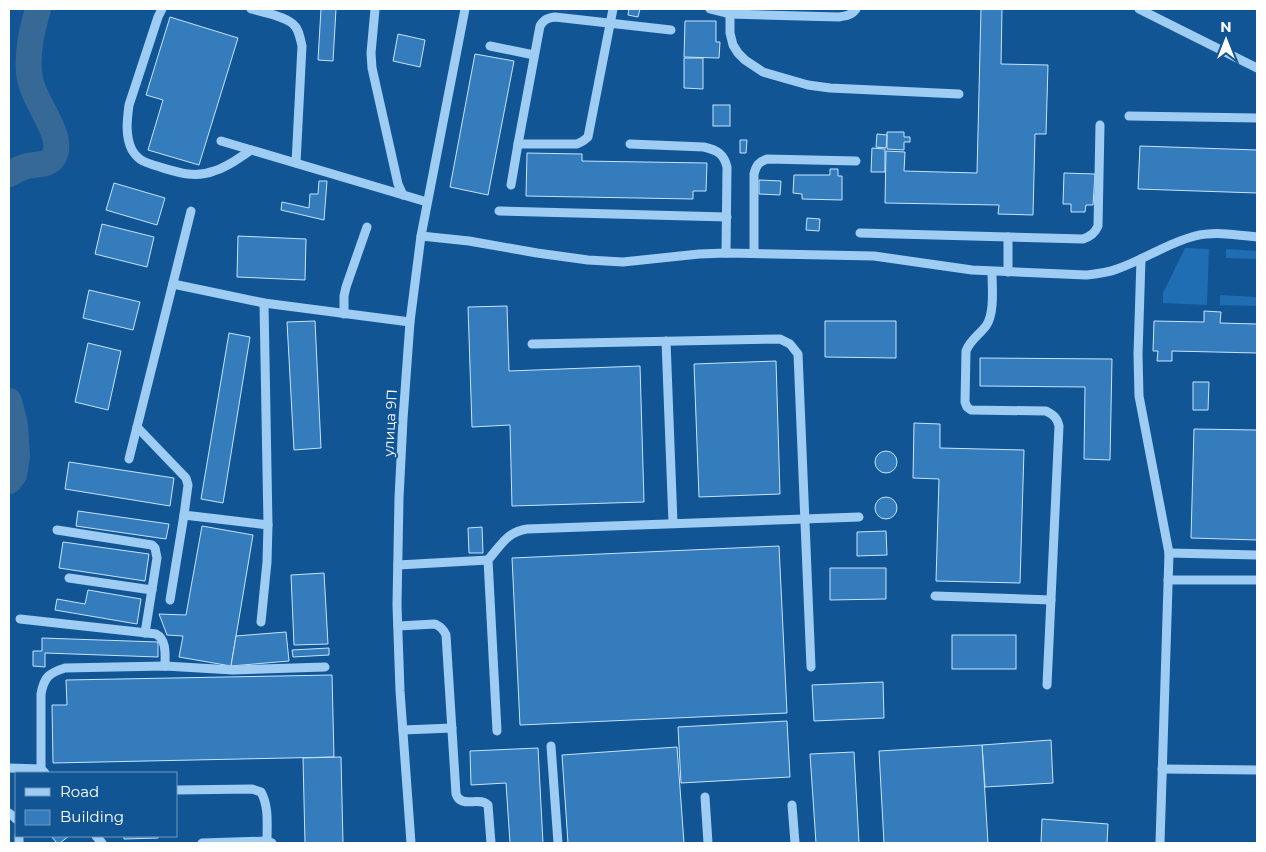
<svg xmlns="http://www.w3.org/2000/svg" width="1266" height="852" viewBox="0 0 1266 852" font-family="Montserrat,sans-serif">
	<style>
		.green { fill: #1f6db3 }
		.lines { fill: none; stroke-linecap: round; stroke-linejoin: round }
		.river { stroke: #376997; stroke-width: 26 }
		.building { fill: #347cbc; stroke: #c7e4fe }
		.minor { stroke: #9fccf3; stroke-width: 9 }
		.labels { text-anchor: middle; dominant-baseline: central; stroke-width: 4; stroke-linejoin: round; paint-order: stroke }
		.street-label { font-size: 14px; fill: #fff; stroke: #115595 }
	</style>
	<rect width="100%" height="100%" fill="#115595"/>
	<g class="green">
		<polygon points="1185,248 1209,249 1207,305 1163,303 1163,293"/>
		<polygon points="1226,249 1257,251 1257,259 1226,258"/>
		<polygon points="1257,270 1257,306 1220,305 1220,295 1256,297"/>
	</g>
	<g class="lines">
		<g class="river">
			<path d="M9 174C14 171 21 168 27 166 35 164 45 166 52 159 57 154 57 144 55 137 49 115 32 97 29 73 27 51 32 30 38 9"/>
			<polyline points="9,401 15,425 17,456 14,475 9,481"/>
		</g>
	</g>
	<g class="building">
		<polygon points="321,9 336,9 333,61 318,60"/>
		<polygon points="629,9 640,9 638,17 628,15"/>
		<polygon points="981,9 1002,9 1001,64 1048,65 1046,134 1035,134 1033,215 998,214 999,205 885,203 886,151 905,152 904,171 977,173"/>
		<polygon points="170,17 238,38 199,165 148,150 163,100 146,95"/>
		<polygon points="685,21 716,21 716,42 720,42 719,58 684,57"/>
		<polygon points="398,34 425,40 420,67 393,61"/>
		<polygon points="475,54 514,61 488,195 450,187"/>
		<polygon points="684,58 703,58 703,89 684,88"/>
		<rect x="713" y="105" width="17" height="21"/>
		<polygon points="887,132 904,132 904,137 910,137 910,142 904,142 904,150 887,149"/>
		<polygon points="877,134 887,135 886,148 876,147"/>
		<polygon points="740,140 747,140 746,153 740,153"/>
		<polygon points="1140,146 1257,150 1257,193 1138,189"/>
		<polygon points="872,148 885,149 885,172 871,172"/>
		<polygon points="527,153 582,154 582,161 707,163 706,191 693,191 693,199 526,196"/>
		<polygon points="830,169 838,169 838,176 842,176 842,200 802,199 802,194 793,193 794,175 830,175"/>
		<polygon points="1064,173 1095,174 1093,205 1086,205 1085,212 1071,212 1071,204 1063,204"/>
		<polygon points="759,180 781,181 780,195 759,194"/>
		<polygon points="319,181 327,181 324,220 281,210 282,202 309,208 310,194 318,194"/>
		<polygon points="114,183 165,198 157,225 106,210"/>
		<polygon points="807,218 820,219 819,231 806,230"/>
		<polygon points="102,224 154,237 147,267 95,254"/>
		<polygon points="238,236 306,239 305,280 237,277"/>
		<polygon points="89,290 140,302 133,330 83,318"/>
		<polygon points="507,306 509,371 640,366 644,502 512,506 510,425 472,427 468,307"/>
		<polygon points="1204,311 1221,312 1220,323 1257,324 1257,353 1172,351 1172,361 1157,361 1158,351 1153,351 1154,321 1204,322"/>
		<polygon points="315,321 321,448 294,450 287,322"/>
		<polygon points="825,321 896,321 896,358 825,357"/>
		<polygon points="229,333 250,337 223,503 201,499"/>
		<polygon points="88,343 121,351 108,410 75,402"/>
		<polygon points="980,358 1112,359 1110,460 1084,459 1085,387 980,386"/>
		<polygon points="776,361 780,494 699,497 694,364"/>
		<polygon points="1193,382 1209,382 1208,410 1193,410"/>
		<polygon points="914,423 940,424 940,448 1024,450 1020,583 936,581 939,479 913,478"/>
		<polygon points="1194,429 1257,430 1257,540 1191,538"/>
		<circle cx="886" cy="462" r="11"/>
		<polygon points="69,462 174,478 170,506 65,489"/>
		<circle cx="886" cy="508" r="11"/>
		<polygon points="78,511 169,524 166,539 76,526"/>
		<polygon points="202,526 253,535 231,666 179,657 183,636 167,635 159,614 186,615"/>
		<polygon points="482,527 483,553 469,553 468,528"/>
		<polygon points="886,531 887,555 857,556 857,532"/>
		<polygon points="63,542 149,554 145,581 59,568"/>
		<polygon points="779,546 787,713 520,725 512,558"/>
		<polygon points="830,568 886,568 886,599 830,600"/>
		<polygon points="324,573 328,644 294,645 291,575"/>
		<polygon points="88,590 141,599 137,624 55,610 57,599 85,604"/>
		<polygon points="286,632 289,661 231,666 236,636"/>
		<rect x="952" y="635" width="64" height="34"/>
		<polygon points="42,638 158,642 158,657 45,653 45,667 33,666 33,651 42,651"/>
		<polygon points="329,648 329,655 293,657 292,650"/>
		<polygon points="332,675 334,757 53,763 52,705 67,705 66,680"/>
		<polygon points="883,682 884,718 814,721 812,685"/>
		<polygon points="787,721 790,777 681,783 678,727"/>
		<polygon points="1051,740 1053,783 985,787 982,745"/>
		<polygon points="982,745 988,843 884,843 879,751"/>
		<polygon points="677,747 684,843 568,843 562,755"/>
		<polygon points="538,748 543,843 510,843 506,783 471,785 470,751"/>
		<polygon points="854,752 859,843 816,843 810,754"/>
		<polygon points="341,757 343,843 305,843 303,758"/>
		<polygon points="1042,819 1108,824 1107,843 1041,843"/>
		<polygon points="51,836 69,836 60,843 57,843"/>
		<polygon points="124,836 158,836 158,838 124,839"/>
	</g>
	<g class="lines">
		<g class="minor">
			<path d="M162 9 158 17 129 105C127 120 125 136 132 150 135 155 139 159 143 161 152 165 178 173 188 174 196 175 206 174 214 171 228 167 239 158 251 150"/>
			<path d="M251 9C263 12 284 16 293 24 299 29 300 38 302 46L296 163"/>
			<polyline points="375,9 371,53 372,68 398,184 403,195"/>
			<path d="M710 9 730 14 839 17C846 16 852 15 856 9"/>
			<polyline points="730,9 730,33 733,45 738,53 745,60 763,72 808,85 830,88 959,94"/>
			<polyline points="1139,9 1257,68"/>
			<polyline points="490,46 534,55"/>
			<polyline points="1129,116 1257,118"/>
			<polyline points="221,141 427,202"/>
			<path d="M518 144 540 26C544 19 548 18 555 17L671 30"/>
			<path d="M630 144 704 147C717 150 724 154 727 167L726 253"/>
			<polyline points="511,185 518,144 577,144 583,141 588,137 613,9"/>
			<polyline points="499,211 727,217"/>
			<path d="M860 233 1083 239C1091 236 1095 233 1098 226L1100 125"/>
			<path d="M421 236 469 241 537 253 588 260 623 262 699 254 726 253 874 256 972 270 1086 275C1096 274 1107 273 1117 269 1144 260 1167 243 1195 236 1215 231 1238 235 1257 237"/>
			<path d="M754 253V174C756 165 759 162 767 159L856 161"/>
			<polyline points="1141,259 1138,354 1139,396 1169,553 1160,843"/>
			<path d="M992 272C992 287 995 313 986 326 979 335 970 340 966 351L965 402 967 407 971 410 1046 411C1054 415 1057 418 1059 426L1047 685"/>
			<polyline points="1008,272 1008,237"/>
			<polyline points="173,284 264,303 410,322"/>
			<polyline points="344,314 344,296 346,287 367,227"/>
			<polyline points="666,341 673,523"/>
			<polyline points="532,344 780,339 790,344 798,354 811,667"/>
			<polyline points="137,427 186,478 188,485 184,515 268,525"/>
			<polyline points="129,459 191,211"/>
			<polyline points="57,530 152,545 155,548 157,558 145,633"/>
			<polyline points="1169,553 1257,555"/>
			<polyline points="398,565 488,560"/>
			<polyline points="69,578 152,590"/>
			<polyline points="1168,580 1257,580"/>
			<polyline points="935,596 1051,600"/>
			<polyline points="170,600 184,515"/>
			<path d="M20 619 156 634C167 640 165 655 165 666"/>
			<polyline points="261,622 267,562 268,525 264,303"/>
			<path d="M398 626 435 624C441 627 443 629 446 635L456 794C461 809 479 796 488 805L491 843"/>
			<polyline points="403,730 452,728"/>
			<path d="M497 731 488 560C501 545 507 532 527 529L859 517"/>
			<polyline points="551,746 558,843"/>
			<polyline points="9,768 41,769 45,773"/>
			<path d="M41 769V694C44 677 49 673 65 668L165 666 233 670 325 667"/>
			<polyline points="1162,769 1257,770"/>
			<path d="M176 790 252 789 261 792C269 806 267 825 267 841L272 843"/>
			<polyline points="705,797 708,843"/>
			<polyline points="792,805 795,843"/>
			<polyline points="9,813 13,816 16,819"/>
			<polyline points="19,836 19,843"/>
			<polyline points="96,836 102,843"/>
			<polyline points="202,843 267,841"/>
			<polyline points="411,843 400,691 397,605 399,498 403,419 410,322 421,236 465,9"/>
		</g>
	</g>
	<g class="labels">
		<g class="street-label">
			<text transform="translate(390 423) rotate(-87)">улица 9П</text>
		</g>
	</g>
	<rect width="1266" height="852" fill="none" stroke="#ffffff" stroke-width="20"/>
	<rect x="15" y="772" width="162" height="65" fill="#115595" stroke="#7099bf"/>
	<rect x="25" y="788" width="25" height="8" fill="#9fccf3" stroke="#7099bf"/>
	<text x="60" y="797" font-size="15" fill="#ffffff">Road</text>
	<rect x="25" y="810" width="25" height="15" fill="#347cbc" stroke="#7099bf"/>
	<text x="60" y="822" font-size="15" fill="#ffffff">Building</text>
	<g transform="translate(1226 40)" stroke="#115595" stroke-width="4" paint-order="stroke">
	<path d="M0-4L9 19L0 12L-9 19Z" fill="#ffffff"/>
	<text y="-8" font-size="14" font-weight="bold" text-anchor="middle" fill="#ffffff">N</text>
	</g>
</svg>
